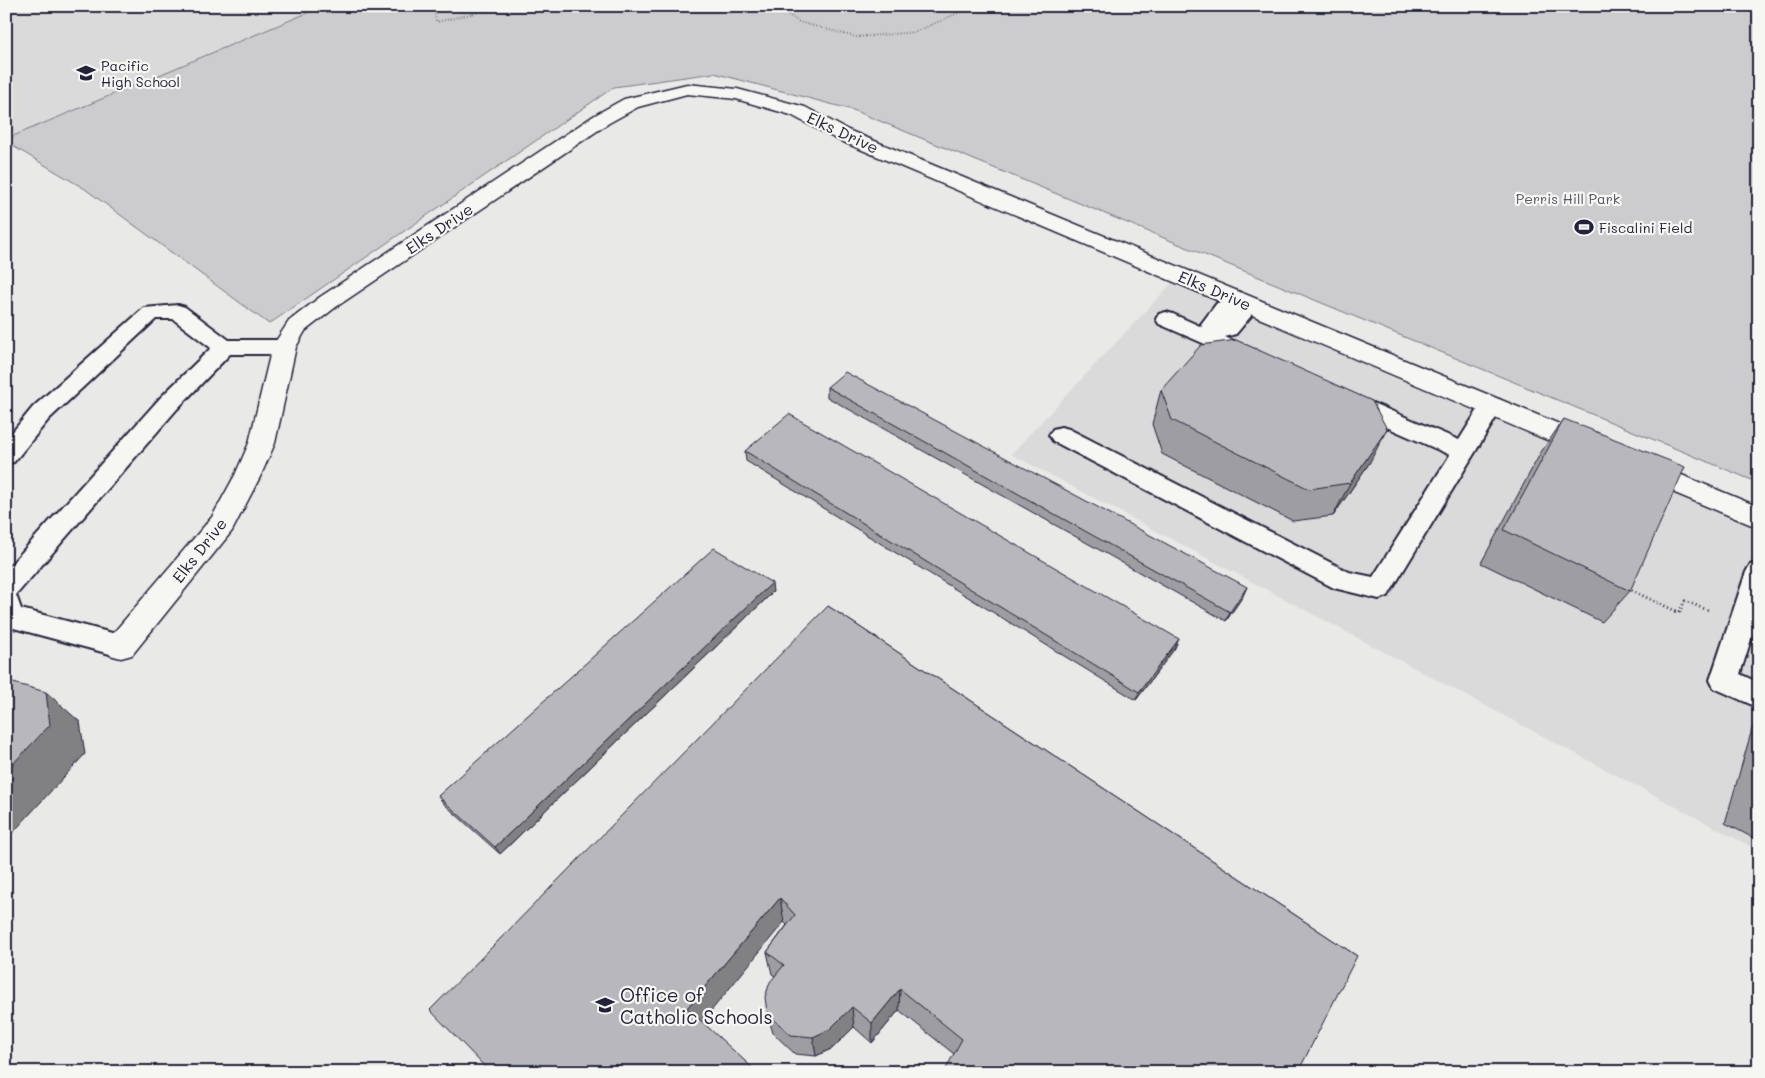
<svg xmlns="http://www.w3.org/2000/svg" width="1765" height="1078" viewBox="0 0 1765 1078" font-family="Mali,sans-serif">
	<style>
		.built { fill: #dadada }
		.green { fill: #ccccce; stroke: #777784 }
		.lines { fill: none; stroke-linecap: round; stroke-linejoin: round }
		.lane-casing { stroke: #22223b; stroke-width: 4 }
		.street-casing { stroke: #22223b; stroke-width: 3 }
		.path-far2 { stroke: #22223b; stroke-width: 2; stroke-dasharray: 0.5 2.5; stroke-linecap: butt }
		.path-far1 { stroke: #22223b; stroke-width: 3; stroke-dasharray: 1 3; stroke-linecap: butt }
		.path { stroke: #22223b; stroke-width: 4; stroke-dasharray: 1 4.5; stroke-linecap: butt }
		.lane { fill: #f6f6f2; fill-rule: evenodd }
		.street { fill: #f6f6f2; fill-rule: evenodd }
		.wall { fill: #9e9ea2; stroke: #22223b }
		.shaded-wall { fill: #818184; stroke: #22223b }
		.building { fill: #b8b8bc; stroke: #22223b }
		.labels { text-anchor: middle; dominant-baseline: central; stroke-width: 4.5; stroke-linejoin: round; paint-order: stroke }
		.far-poi-label { font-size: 14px; fill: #22223b; stroke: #f6f6f2; text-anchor: start }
		.far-park-label { font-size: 14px; fill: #555567; stroke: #f6f6f2 }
		.street-label { font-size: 16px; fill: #22223b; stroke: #f6f6f2 }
		.near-poi-label { font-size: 19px; fill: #22223b; stroke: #f6f6f2; text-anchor: start }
	</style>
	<rect width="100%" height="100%" fill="#e9e9e7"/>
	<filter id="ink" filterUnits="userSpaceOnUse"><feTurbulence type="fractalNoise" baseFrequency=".02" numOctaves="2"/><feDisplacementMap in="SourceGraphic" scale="10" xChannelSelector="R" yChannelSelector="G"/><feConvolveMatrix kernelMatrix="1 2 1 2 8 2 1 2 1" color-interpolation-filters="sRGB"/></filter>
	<g filter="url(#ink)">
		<g class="built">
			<polygon points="6,6 324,6 6,139"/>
			<polygon points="1172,283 1759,529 1759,851 1011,454"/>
		</g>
		<polygon class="green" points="324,6 1759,6 1759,483 853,110 714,73 614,87 269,324 85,189 6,142 6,139"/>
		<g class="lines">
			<g class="lane-casing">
				<g id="lane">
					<polygon points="1243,295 1250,297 1253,302 1249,308 1251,316 1236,334 1225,337 1259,352 1262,357 1259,362 1251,364 1159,324 1156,319 1159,314 1166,312 1173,314 1202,327 1201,324 1217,303 1233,301 1236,297"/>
					<polygon points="178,305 185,307 229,340 284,340 292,342 295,347 292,352 284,354 230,354 177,409 16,595 21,609 131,638 135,646 131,654 121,657 6,626 6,570 161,397 211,348 173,319 156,319 49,419 14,462 6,464 6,440 33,407 144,308"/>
					<polygon points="1347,392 1459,440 1484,400 1492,398 1500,400 1503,406 1388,596 1379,599 1334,588 1053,441 1049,435 1053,429 1061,427 1069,429 1349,572 1373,577 1450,455 1339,406 1336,400 1339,394"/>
					<polygon points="1759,562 1759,614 1740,674 1759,683 1759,708 1714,688 1710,680 1746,572 1750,565"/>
				</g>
			</g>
			<g class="street-casing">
				<g id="street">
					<polygon points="687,84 737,89 805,107 848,130 1598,440 1602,447 1598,454 1589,456 1580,454 834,138 791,115 736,99 687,94 638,107 609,123 336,307 305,331 296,347 275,443 261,475 232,531 132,655 121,658 110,655 106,646 110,637 212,517 235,475 249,443 272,347 289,321 320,297 595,115 624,99"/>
					<polygon points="1643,459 1759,507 1759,528 1634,476 1630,469 1634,462"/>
				</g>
			</g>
			<g class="path-far2">
				<polyline points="432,6 437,22 505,6"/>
				<polyline points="776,6 799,22 856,37 915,32 974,6"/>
			</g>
			<g class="path-far1">
				<polyline points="1628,589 1678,612"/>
				<polyline points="1679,612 1685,601 1710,611"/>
			</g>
			<polyline class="path" points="1675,611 1679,613 1680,611"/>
			<use href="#lane" class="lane"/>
			<use href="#street" class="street"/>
		</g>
		<g class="wall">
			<polygon points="827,387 1243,596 1226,621 827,397"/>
			<polygon points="1161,390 1370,462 1333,516 1293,521 1162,454 1152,424"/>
			<polygon points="1564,419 1630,591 1602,622 1481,563 1541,452"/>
			<polygon points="745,451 1175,648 1136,700 746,461"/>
			<polygon points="773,592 500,854 444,804 438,796"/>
			<polygon points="828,606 1357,956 954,1054 899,1010 872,1043 854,1027 833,1048 816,1056 795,1054 773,1033 767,1013 775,976 772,974 767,952 787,925 784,922 490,1072"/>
			<polygon points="1759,705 1759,841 1725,823"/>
		</g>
		<g class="shaded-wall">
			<polygon points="1387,429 1370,462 1333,516 1350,483"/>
			<polygon points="772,583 773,592 500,854 495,847"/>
			<polygon points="1247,587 1243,596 1226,621 1230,612"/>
			<polygon points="1179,639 1175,648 1136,700 1139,692"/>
			<polygon points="46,692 80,722 85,754 6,840 6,771"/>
			<polygon points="780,898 784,922 697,1028 687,1008"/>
			<polygon points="900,989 899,1010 872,1043 872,1023"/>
			<polygon points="852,1007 854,1027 833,1048 816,1056 813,1037"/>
		</g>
		<g class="building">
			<polygon points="1236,340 1372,401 1387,429 1350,483 1309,489 1172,420 1161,390 1201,345"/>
			<polygon points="845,372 1247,587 1230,612 827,387"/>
			<polygon points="789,414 1179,639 1139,692 745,451"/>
			<polygon points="1564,419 1685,467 1630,591 1504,530"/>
			<polygon points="714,548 772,583 495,847 438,796"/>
			<polygon points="828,606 1357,956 1298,1072 944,1072 962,1039 900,989 872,1023 852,1007 830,1029 813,1037 791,1035 767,1013 765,997 770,982 784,965 767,952 795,915 780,898 687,1008 757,1072 490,1072 430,1010"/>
			<polygon points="6,681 46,692 50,725 6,771"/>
		</g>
	</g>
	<defs>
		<g id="school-bare" transform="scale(1.5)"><path d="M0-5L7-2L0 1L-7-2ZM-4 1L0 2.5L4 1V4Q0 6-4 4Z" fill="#22223b" stroke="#f6f6f2" stroke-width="2.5" paint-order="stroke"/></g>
		<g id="stadium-bare" transform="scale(1.5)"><path d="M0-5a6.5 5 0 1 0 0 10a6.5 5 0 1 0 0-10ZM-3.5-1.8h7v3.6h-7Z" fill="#22223b" stroke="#f6f6f2" stroke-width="2.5" paint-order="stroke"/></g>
	</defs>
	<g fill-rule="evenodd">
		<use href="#school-bare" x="86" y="73"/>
		<use href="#stadium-bare" x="1584" y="227"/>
		<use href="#school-bare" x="605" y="1005"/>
	</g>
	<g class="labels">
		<g class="far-poi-label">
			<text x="101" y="65">Pacific<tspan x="101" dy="16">High School</tspan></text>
			<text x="1599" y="227">Fiscalini Field</text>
		</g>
		<g class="far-park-label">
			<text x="1568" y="198">Perris Hill Park</text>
		</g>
		<g class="street-label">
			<text transform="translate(843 132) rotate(25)">Elks Drive</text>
			<text transform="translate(439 228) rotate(-34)">Elks Drive</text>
			<text transform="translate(1215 290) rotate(23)">Elks Drive</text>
			<text transform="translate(199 550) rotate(-52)">Elks Drive</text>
		</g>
		<g class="near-poi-label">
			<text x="620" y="994">Office of<tspan x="620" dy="22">Catholic Schools</tspan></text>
		</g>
	</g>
	<rect width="1765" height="1078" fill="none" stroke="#f6f6f2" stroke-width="25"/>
	<rect x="12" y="12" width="1740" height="1053" fill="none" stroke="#22223b" stroke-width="2" filter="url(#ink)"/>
</svg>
